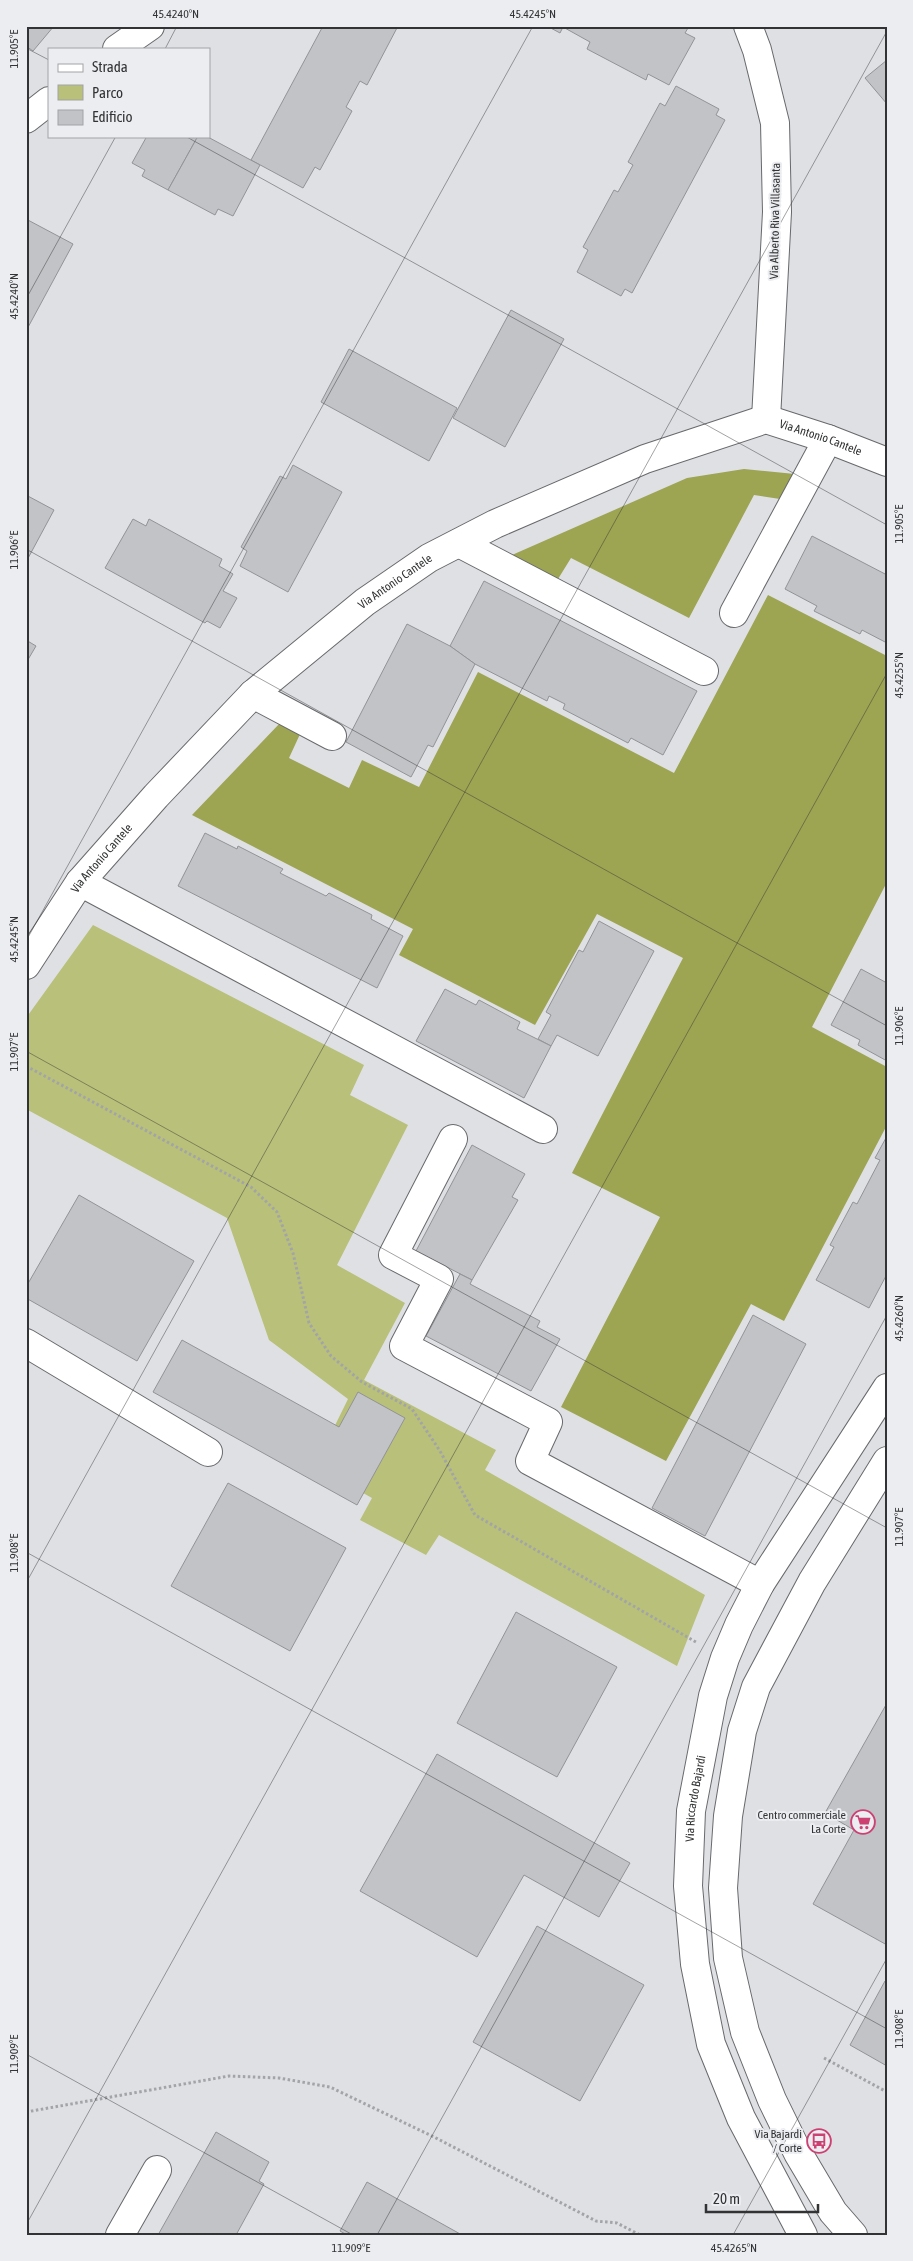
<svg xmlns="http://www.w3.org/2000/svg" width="913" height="2261" viewBox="0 0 913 2261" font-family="'Asap Condensed',sans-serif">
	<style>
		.green { fill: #b9c079 }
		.forest { fill: #9da452 }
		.building { fill: #c1c3c6; stroke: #929396 }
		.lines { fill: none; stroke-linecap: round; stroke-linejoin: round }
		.street-casing { stroke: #68696c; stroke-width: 30 }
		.secondary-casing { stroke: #68696c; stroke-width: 30 }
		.path { stroke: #a3a4a7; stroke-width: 3; stroke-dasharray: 2.5 2.5; stroke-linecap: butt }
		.street { stroke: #fff; stroke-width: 28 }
		.secondary { stroke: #fff; stroke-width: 28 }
		.ticks { fill: none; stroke: #323334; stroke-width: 1; stroke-opacity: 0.45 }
		.labels { text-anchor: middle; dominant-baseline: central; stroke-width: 4; stroke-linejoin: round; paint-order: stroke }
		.street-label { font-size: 12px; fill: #323334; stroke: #ecedf1 }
		.poi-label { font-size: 12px; fill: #323334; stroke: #ecedf1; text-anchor: end }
		.neatline { fill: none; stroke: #323334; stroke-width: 2 }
		.ticks-label { font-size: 12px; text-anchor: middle; fill: #323334 }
	</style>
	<rect width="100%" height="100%" fill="#dfe0e4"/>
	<polygon class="green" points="93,925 364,1065 350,1095 408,1125 337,1265 405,1303 364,1380 496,1450 485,1470 705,1595 677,1666 439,1535 426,1555 360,1520 372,1498 315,1466 348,1399 269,1340 227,1218 26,1109 26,1018"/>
	<g class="forest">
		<polygon points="744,469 795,474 780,499 754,495 689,618 571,558 558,579 512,555 687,478"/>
		<polygon points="768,595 887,656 887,882 812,1027 887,1067 887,1125 784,1321 751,1304 666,1461 561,1407 660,1217 572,1173 683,958 597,914 535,1025 399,955 413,929 192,815 281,722 301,732 289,758 349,788 362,760 419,787 478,672 674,773"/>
	</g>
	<g class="building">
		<polygon points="26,26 54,26 33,51 26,46"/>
		<polygon points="323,26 398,26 367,85 360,81 346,107 352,111 320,170 315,167 303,188 251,160"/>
		<polygon points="547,26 685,26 688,28 685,33 695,38 669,85 648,74 646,80 587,49 590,42 563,27 560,33"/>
		<polygon points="887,60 887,104 865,78"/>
		<polygon points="676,86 719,109 716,115 725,120 632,293 625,289 621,296 577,272 588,250 583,247 614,190 618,192 633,165 628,162 660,103 665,106"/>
		<polygon points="147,136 198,136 168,190 142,176 145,170 132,163"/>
		<polygon points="198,136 206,136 260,165 233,216 218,209 215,215 168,190"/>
		<polygon points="26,219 73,244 26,331"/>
		<polygon points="511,310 564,339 505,447 453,418"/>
		<polygon points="349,349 457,408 429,461 321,402"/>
		<polygon points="293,465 342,492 288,592 240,566 247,551 241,547 280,476 286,479"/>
		<polygon points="26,495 54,510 26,562"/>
		<polygon points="133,519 146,526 149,519 222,559 219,566 233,574 223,591 237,598 220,628 207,621 205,623 105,568"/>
		<polygon points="812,536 887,575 887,643 862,630 860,634 814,611 817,606 785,589"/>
		<polygon points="484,581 697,691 663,755 631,738 628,743 563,709 565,704 549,696 547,701 475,664 450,646"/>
		<polygon points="407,624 450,646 475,664 433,747 428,745 411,777 346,742"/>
		<polygon points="26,640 36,646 26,663"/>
		<polygon points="205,833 237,849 238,846 283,869 280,873 326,896 329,893 372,915 371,919 403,936 377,988 178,886"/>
		<polygon points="599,921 654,951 598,1056 557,1035 551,1046 538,1039 551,1015 546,1012 579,950 583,952"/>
		<polygon points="861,969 887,983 887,1061 858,1045 860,1040 831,1025"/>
		<polygon points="445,989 476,1005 479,1000 520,1022 517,1029 551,1046 524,1098 416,1041"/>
		<polygon points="887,1136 887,1274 869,1308 816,1280 834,1247 830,1245 853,1202 857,1204 880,1160 875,1158"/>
		<polygon points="472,1145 525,1174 512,1197 518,1200 472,1280 416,1251"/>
		<polygon points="79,1195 194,1261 137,1361 26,1298 26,1287"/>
		<polygon points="460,1274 472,1280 470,1284 540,1321 537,1327 560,1339 531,1391 426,1336"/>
		<polygon points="753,1315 806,1344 705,1536 652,1508"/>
		<polygon points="182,1340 339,1427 358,1392 405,1418 357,1505 153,1392"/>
		<polygon points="228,1483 346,1548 290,1651 171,1586"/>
		<polygon points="516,1612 617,1667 557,1777 457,1723"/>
		<polygon points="887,1703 887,1945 813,1904 854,1830 825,1813"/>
		<polygon points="437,1754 630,1863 599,1917 524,1875 477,1957 360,1891"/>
		<polygon points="537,1926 644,1985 580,2101 473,2042"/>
		<polygon points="885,1981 887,1982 887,2066 850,2045"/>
		<polygon points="216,2132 269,2162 259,2181 264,2184 236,2235 158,2235"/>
		<polygon points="367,2182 462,2235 347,2235 340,2231"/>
	</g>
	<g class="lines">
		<g class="street-casing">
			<g id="street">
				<polyline points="748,26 757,50 775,123 777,212 766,419"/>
				<polyline points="117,49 150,26"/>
				<polyline points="26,119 49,101"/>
				<polyline points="459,543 704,671"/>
				<polyline points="734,613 828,439"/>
				<polyline points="253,694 332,736"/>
				<polyline points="80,882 543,1129"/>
				<path id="s1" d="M26 965 80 882 156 796 253 694 365 602 429 558 495 524 645 459 766 419 828 439 887 462"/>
				<polyline points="453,1139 393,1255 439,1279 404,1346 548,1422 530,1461 760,1584"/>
				<polyline points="26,1343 208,1452"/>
				<polyline points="120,2235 157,2170"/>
			</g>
		</g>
		<g class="secondary-casing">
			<g id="secondary">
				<path id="s2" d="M803 2235 741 2118 711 2044 695 1964 688 1886 691 1811 713 1696 725 1658 739 1625 760 1584 887 1388"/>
				<polyline points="853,2235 833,2212 798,2153 772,2100 745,2032 728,1958 723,1888 728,1816 742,1731 756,1687 812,1582 887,1461"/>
			</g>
		</g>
		<g class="path">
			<polyline points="26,1066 251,1187 277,1212 293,1253 309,1323 331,1356 362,1382 412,1409 440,1451 475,1515 696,1642"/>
			<polyline points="824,2058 887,2092"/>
			<polyline points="26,2112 229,2076 279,2078 330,2087 434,2137 596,2221 617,2223 640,2235"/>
		</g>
		<use href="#street" class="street"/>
		<use href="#secondary" class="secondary"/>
	</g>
	<path class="ticks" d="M26 48 49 60M165 49 177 26M185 136 887 525M26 299 116 136M26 549 887 1026M26 941 533 26M26 1051 887 1528M26 1552 887 2029M26 1583 887 31M26 2054 353 2235M26 2225 887 673M377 2235 887 1315M733 2235 887 1958"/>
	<defs>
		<g id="supermarket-ring" transform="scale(1.25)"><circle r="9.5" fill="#ecedf1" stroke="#cc4072" stroke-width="1.5"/><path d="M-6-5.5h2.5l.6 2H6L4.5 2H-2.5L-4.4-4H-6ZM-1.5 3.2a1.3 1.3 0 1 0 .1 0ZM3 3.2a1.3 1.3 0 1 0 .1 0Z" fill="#cc4072"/></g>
		<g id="bus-ring" transform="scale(1.25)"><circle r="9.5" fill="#ecedf1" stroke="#cc4072" stroke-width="1.5"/><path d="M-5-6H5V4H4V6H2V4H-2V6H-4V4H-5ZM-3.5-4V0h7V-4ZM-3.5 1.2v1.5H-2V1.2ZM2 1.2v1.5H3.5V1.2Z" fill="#cc4072"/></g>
	</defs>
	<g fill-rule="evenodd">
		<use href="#supermarket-ring" x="863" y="1822"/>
		<use href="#bus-ring" x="819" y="2141"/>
	</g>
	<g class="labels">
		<g class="street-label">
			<text transform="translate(775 221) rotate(-89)">Via Alberto Riva Villasanta</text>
			<text stroke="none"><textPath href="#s1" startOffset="1000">Via Antonio Cantele</textPath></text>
			<text stroke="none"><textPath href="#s1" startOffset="536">Via Antonio Cantele</textPath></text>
			<text stroke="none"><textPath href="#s1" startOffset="131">Via Antonio Cantele</textPath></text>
			<text stroke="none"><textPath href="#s2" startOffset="460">Via Riccardo Bajardi</textPath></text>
		</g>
		<g class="poi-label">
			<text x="846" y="1815">Centro commerciale<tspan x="846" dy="14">La Corte</tspan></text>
			<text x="802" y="2134">Via Bajardi<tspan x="802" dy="14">/ Corte</tspan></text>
		</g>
	</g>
	<rect width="913" height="2261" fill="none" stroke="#ecedf1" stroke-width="55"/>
	<rect x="48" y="48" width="162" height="90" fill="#ecedf1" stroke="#a2a3a5"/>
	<rect x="58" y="64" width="25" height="8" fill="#ffffff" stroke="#a2a3a5"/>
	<text x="92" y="72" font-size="15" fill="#323334">Strada</text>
	<rect x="58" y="85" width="25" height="15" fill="#b9c079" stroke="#a2a3a5"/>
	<text x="92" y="98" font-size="15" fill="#323334">Parco</text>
	<rect x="58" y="110" width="25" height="15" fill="#c1c3c6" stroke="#a2a3a5"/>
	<text x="92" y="122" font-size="15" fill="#323334">Edificio</text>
	<path d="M706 2204v8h112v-8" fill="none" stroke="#323334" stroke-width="2.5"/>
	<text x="713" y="2204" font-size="15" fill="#323334" stroke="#ecedf1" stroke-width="4" paint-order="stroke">20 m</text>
	<rect x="28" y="28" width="858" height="2206" class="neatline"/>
	<g class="ticks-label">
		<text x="176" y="18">45.4240°N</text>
		<text x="533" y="18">45.4245°N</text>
		<text transform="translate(14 49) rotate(-90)" y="4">11.905°E</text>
		<text transform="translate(14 296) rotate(-90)" y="4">45.4240°N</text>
		<text transform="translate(899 524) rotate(-90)" y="4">11.905°E</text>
		<text transform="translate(14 550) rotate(-90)" y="4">11.906°E</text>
		<text transform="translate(899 675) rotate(-90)" y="4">45.4255°N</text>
		<text transform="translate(14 939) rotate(-90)" y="4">45.4245°N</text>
		<text transform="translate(899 1026) rotate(-90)" y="4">11.906°E</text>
		<text transform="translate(14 1052) rotate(-90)" y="4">11.907°E</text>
		<text transform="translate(899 1318) rotate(-90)" y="4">45.4260°N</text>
		<text transform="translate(899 1527) rotate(-90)" y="4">11.907°E</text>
		<text transform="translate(14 1553) rotate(-90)" y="4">11.908°E</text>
		<text transform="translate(899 2029) rotate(-90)" y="4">11.908°E</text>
		<text transform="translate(14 2054) rotate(-90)" y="4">11.909°E</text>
		<text x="351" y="2252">11.909°E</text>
		<text x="734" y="2252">45.4265°N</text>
	</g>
</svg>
